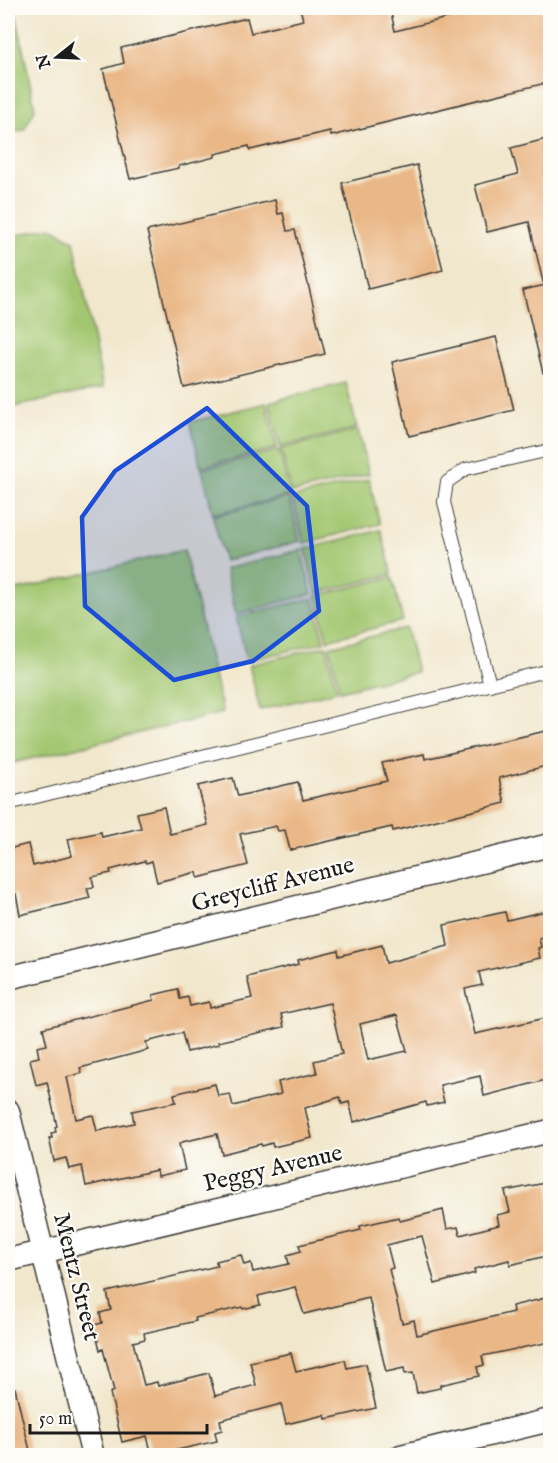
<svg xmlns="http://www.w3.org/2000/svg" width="558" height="1463" viewBox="0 0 558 1463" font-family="'IM FELL English',serif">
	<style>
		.green { fill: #a3c771; stroke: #607246; stroke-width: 1.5 }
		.building { fill: #eab887; fill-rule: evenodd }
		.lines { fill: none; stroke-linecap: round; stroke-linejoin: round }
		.service-casing { stroke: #3c3a36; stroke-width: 14 }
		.minor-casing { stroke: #3c3a36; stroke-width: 25 }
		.service { stroke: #fff; stroke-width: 12 }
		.minor { stroke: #fff; stroke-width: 22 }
		.marked { fill: #1d4ed8; fill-opacity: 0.2; stroke: #1d4ed8; stroke-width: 4.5; stroke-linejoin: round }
		.labels { text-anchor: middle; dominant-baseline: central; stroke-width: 4.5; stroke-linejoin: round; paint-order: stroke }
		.street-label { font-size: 24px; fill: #1c1c1c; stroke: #fdfcf7 }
	</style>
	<rect width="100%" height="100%" fill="#fdfcf7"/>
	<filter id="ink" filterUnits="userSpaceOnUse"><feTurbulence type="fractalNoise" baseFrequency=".0167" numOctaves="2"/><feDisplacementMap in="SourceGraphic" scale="12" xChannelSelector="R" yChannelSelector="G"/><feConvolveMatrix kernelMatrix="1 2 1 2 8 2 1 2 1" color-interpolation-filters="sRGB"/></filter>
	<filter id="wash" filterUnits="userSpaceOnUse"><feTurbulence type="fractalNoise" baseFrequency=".008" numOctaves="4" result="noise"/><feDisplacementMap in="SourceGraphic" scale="24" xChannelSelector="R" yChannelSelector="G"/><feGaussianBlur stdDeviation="1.35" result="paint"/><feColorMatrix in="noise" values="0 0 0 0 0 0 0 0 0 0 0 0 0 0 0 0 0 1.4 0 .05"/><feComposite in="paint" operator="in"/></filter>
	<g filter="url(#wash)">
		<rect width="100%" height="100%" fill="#f1e7cc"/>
		<g class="green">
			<polygon points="8,8 15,8 35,109 24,130 8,133"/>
			<polygon points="51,227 74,241 103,388 8,408 8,237"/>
			<polygon points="346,383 357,428 280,447 269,402"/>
			<polygon points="266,403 277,448 201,467 190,422"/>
			<polygon points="358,430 369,474 292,493 281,449"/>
			<polygon points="279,450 290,495 213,514 202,469"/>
			<polygon points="369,479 380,524 304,543 292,498"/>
			<polygon points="289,497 300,541 224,561 213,516"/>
			<polygon points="381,530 392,574 316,593 305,549"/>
			<polygon points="184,550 223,713 8,764 8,592"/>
			<polygon points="301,550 312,594 236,614 225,569"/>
			<polygon points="392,577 403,621 327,640 316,596"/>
			<polygon points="313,598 324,642 247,661 236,617"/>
			<polygon points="406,628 417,672 340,691 329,647"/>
			<polygon points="326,646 337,691 260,710 249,665"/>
		</g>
		<g id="blocks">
			<g class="building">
				<polygon points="300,8 390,8 395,31 467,13 466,8 550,8 550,82 331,136 330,131 250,150 249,146 215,154 215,157 179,166 179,168 130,179 103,69 124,63 121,48 247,18 251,33 303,20"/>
				<polygon points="550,138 550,282 543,282 529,222 487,232 475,185 518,174 511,148"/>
				<polygon points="417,165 443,270 368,289 342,183"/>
				<polygon points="275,200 278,214 283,213 287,231 295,230 325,354 184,388 147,231"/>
				<polygon points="550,284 550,372 543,373 523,290"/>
				<polygon points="496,337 514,410 409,436 392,362"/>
				<polygon points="550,730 550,765 499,778 505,803 393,831 392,827 290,850 285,830 278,831 276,826 240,834 248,865 198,878 197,872 157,882 152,861 146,863 145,861 110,870 111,873 92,877 94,887 87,888 90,898 20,915 16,894 8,896 8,849 28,844 33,866 72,856 68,839 101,832 102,837 141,828 137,813 164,807 170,834 208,825 198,786 233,778 238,796 298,782 303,800 387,781 382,763 424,754 425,759"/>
				<path d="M550 910V935L539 938 541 947 538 948 540 958 479 972 482 985 465 989 475 1034 550 1017V1079L484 1096 480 1076 440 1085 444 1102 427 1106 426 1102 354 1122 349 1102 342 1104 340 1097 305 1108 312 1138 273 1147 272 1143 262 1146 261 1144 222 1154 217 1134 182 1142 179 1144 185 1170 158 1176 157 1170 86 1186 82 1166 69 1169 66 1158 54 1161 49 1138H52L51 1133 56 1132 55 1127 57 1126 47 1082 36 1085 30 1059 39 1057 37 1047 47 1045 43 1028 154 1000 153 995 178 989 180 999 188 997 190 1006 209 1002 210 1008 252 998 247 977 299 964 298 960 338 950 339 956 382 945 386 963 448 946 444 925 505 912 507 920ZM330 1003 342 1054 314 1061 317 1073 278 1082 281 1094 233 1106 230 1094 218 1096 215 1084 174 1094 176 1102 132 1111 134 1123 97 1131 93 1115 76 1119 67 1077 82 1073 80 1068 148 1050 146 1042 182 1033 187 1052 219 1044 218 1042 284 1027 281 1014ZM397 1015 407 1051 368 1060 360 1024Z"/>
				<polygon points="550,1182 550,1255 510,1265 509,1260 474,1269 475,1273 435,1284 422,1236 387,1245 393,1268 389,1269 402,1323 414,1320 417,1335 513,1312 512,1306 550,1297 550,1342 482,1356 484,1365 477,1367 479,1376 440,1385 440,1388 417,1393 413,1373 405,1374 404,1368 386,1372 369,1298 304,1314 295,1287 258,1296 260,1305 243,1309 242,1307 195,1318 196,1321 144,1333 145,1339 133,1342 144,1385 157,1382 158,1386 209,1373 215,1396 256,1385 250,1362 291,1353 296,1371 345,1360 347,1368 366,1364 376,1408 326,1419 325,1415 286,1424 281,1404 220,1420 222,1430 215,1432 217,1441 155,1455 152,1455 147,1436 122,1442 110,1393 114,1391 103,1349 100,1350 94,1325 102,1323 100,1313 111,1310 107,1292 217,1266 216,1261 241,1255 244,1265 251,1263 253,1272 289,1264 287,1255 301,1251 299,1245 361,1230 360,1226 399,1217 400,1221 443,1210 447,1229 458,1227 460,1235 499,1225 497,1215 510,1212 505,1191"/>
				<polygon points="15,1388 31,1455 8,1455 8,1389"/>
			</g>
		</g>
	</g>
	<g filter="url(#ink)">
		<use href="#blocks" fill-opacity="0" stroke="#3c3a36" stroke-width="1.5"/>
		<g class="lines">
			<g class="service-casing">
				<g id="service">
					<polyline points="490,685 444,502 447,482 466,469 550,450"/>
					<polyline points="8,804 550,670"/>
				</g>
			</g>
			<g class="minor-casing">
				<g id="minor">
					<polyline points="8,978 550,845"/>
					<polyline points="8,1111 93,1456"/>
					<polyline points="8,1260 550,1131"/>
					<polyline points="401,1456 550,1420"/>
				</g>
			</g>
			<use href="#service" class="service"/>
			<use href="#minor" class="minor"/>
		</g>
	</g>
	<path class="marked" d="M207 408 307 506 319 611 253 661 174 680 85 606 82 517 115 471Z"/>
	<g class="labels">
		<g class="street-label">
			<text transform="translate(273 885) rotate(-14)">Greycliff Avenue</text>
			<text transform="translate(273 1169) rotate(-13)">Peggy Avenue</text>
			<text transform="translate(76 1277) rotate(76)">Mentz Street</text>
		</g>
	</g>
	<rect width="558" height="1463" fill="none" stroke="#fdfcf7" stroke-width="30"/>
	<g transform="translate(57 57) rotate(252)" stroke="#fdfcf7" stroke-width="4.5" paint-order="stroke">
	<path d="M0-4.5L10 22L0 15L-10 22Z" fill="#1c1c1c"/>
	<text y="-9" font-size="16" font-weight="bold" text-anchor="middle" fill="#1c1c1c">N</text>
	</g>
	<path d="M30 1424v9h177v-9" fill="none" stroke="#1c1c1c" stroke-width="3"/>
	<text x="39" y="1424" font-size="18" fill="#1c1c1c" stroke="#fdfcf7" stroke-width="4.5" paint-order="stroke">50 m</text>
</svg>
